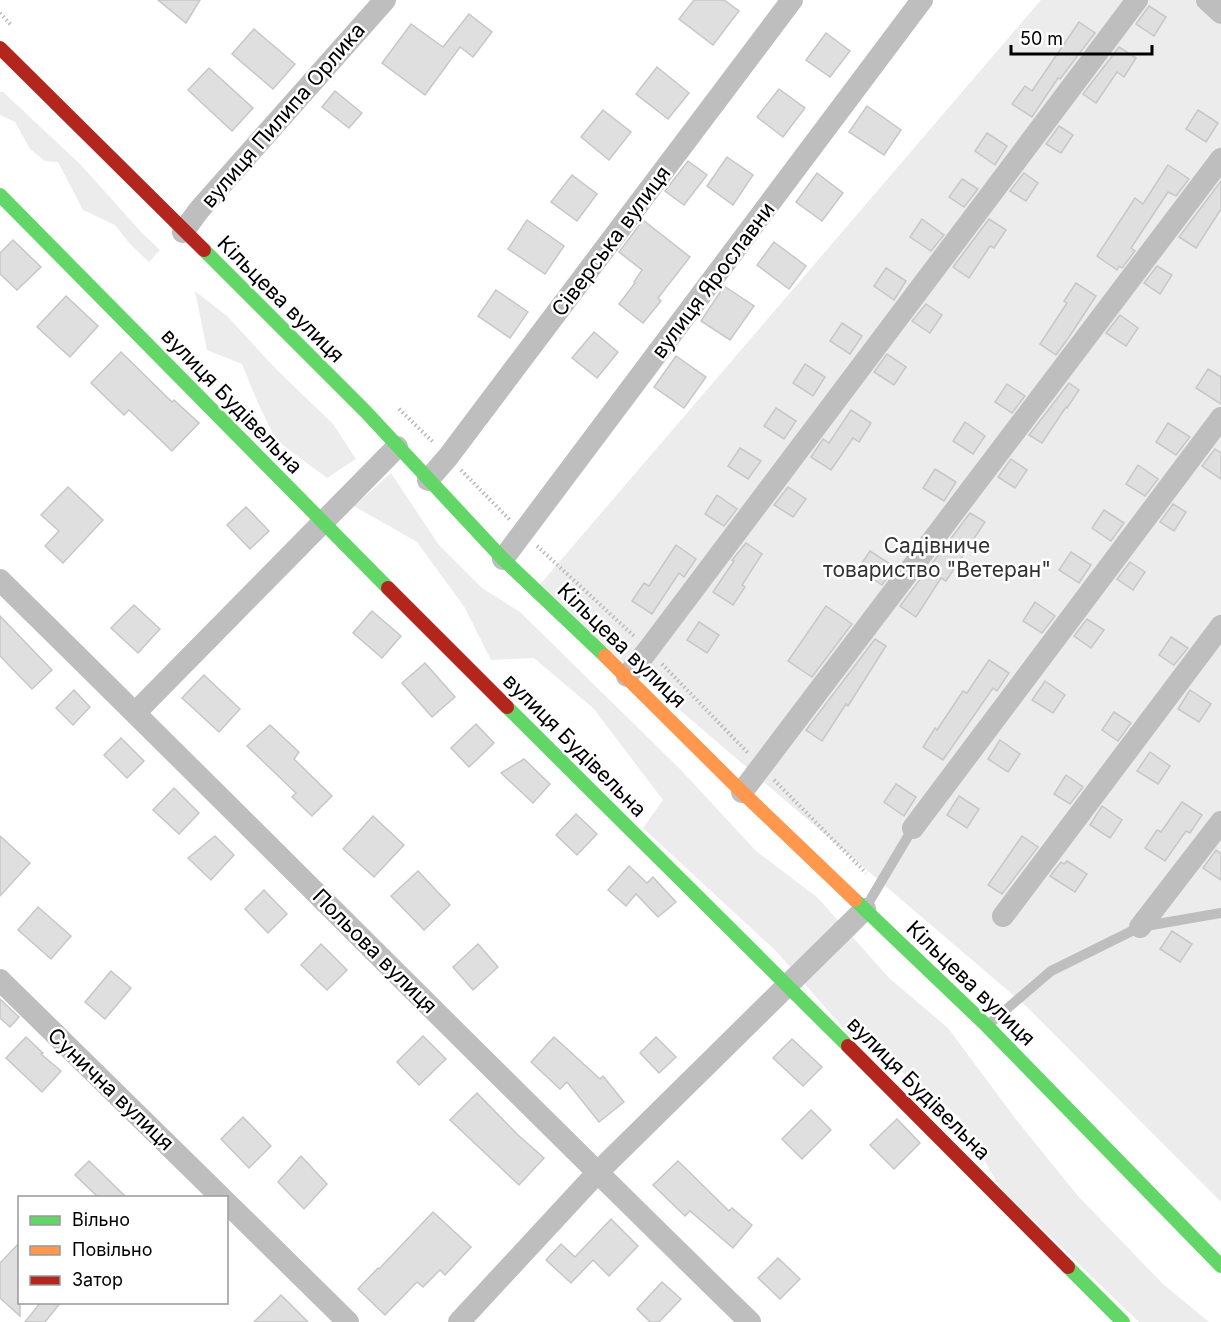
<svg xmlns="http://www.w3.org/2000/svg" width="1221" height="1322" viewBox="0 0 1221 1322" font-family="Inter,sans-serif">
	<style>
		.green { fill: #ececec }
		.building { fill: #dfdfdf; stroke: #c7c7c7; stroke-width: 1.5 }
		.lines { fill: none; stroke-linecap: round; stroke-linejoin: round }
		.path { stroke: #b9b9b9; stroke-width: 4; stroke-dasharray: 1.5 3; stroke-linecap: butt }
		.lane { stroke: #bebebe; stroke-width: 10 }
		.street { stroke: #bebebe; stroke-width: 22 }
		.fast { stroke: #63d668; stroke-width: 14 }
		.slow { stroke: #ff974d; stroke-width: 14 }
		.jam { stroke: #b3261e; stroke-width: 14 }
		.labels { text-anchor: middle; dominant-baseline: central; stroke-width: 5; stroke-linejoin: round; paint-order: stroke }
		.street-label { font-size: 21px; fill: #000; stroke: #fff }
		.park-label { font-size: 21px; fill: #333; stroke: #fff }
	</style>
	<rect width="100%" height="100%" fill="#fff"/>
	<g class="green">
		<polygon points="1041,0 1221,0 1221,1202 1027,1007 537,588"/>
		<polygon points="0,92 3,92 80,164 142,233 160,250 149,262 130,244 115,225 83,210 58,162 45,161 30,149 15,122 0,115"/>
		<polygon points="195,291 227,316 276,369 333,424 356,459 327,478 276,440 258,403 242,364 207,350"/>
		<polygon points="391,473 439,545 482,588 520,612 682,771 756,851 818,898 889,978 948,1028 1018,1122 1078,1196 1163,1284 1209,1322 1139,1322 1001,1189 959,1117 916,1082 851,1037 776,951 643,828 663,800 594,709 534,658 491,660 465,608 417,542 354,506"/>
	</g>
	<g class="building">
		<polygon points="158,0 200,0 186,23"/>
		<polygon points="694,0 724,0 739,11 713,45 679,19"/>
		<polygon points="1149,6 1166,17 1154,36 1136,24"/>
		<polygon points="469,14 492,32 473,57 460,47 425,95 382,63 411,24 443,47"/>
		<polygon points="1079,22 1095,33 1060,79 1058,78 1032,117 1012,104 1025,86 1032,91"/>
		<polygon points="254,29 295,64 273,89 232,54"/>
		<polygon points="826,33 850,51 830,77 806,60"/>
		<polygon points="1119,47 1136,58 1124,77 1117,72 1096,103 1083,94"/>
		<polygon points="657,67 689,93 668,119 636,94"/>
		<polygon points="209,68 253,108 232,131 188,90"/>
		<polygon points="779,89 805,108 783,137 757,117"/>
		<polygon points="335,91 362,113 349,128 322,107"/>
		<polygon points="867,106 901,130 884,155 849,132"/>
		<polygon points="603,110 631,132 609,160 581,137"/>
		<polygon points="1198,110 1218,123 1206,142 1186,129"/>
		<polygon points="1059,126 1073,135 1061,153 1046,144"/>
		<polygon points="987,133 1007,146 995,165 975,151"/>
		<polygon points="727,157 753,175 733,205 707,186"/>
		<polygon points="688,161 707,175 684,205 665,191"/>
		<polygon points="1168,165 1189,179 1176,196 1168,192 1131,248 1135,251 1122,268 1119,266 1117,270 1097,256 1135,198 1143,204"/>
		<polygon points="817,173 843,193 822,221 796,202"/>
		<polygon points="1024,173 1038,183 1026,201 1010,191"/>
		<polygon points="572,175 597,194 577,221 551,202"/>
		<polygon points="962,179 978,189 964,207 949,197"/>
		<polygon points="1221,181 1221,209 1196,248 1179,237"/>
		<polygon points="922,219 944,235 931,251 910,237"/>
		<polygon points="989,219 1006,230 994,248 990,246 969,278 953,267"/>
		<polygon points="527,220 564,246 545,274 508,249"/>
		<polygon points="643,220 690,257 658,298 661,301 643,323 619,304 635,283 634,282 642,270 619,252"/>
		<polygon points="13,240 41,267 17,290 0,274 0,253"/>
		<polygon points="774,242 806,266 789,289 757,265"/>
		<polygon points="1157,266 1172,275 1160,294 1144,283"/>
		<polygon points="886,268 906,281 894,300 874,286"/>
		<polygon points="1076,283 1096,296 1069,337 1056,355 1040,344 1067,303 1064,301"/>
		<polygon points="724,286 754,306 730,340 701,321"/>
		<polygon points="496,290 528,312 510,338 478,316"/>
		<polygon points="66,296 98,326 70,357 37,327"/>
		<polygon points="926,304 942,315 930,333 912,321"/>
		<polygon points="1120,315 1138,328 1126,346 1106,333"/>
		<polygon points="842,323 862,336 850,354 830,341"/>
		<polygon points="594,332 618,352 597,378 572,358"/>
		<polygon points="121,352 172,402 174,400 199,423 172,451 129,410 124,415 91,383"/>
		<polygon points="887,354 906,367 894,385 874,372"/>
		<polygon points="676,356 706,377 684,408 654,387"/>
		<polygon points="805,364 825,377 813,396 793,383"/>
		<polygon points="1208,369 1221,377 1221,404 1196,388"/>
		<polygon points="1069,383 1079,390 1067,408 1066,407 1042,443 1029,435"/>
		<polygon points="1007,384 1025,396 1012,413 995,402"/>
		<polygon points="776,408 796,421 784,439 764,426"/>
		<polygon points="851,410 871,423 859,442 853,438 831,470 811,457 823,439 829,443"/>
		<polygon points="965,422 985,436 973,454 953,441"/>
		<polygon points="1168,423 1190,437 1176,455 1156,442"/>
		<polygon points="740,448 761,461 748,479 728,466"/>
		<polygon points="1215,449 1221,453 1221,479 1202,466"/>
		<polygon points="1011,459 1027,470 1015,488 998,477"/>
		<polygon points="1138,465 1158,479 1145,496 1126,484"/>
		<polygon points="935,469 956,482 944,501 923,488"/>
		<polygon points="68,487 103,520 63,563 45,546 59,531 41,515"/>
		<polygon points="788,487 806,499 793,517 774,505"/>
		<polygon points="717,495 737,509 724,526 705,514"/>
		<polygon points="1173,504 1186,512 1174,531 1160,522"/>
		<polygon points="246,507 269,531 250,549 227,525"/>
		<polygon points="1104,510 1124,523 1111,541 1092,528"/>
		<polygon points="970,513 985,522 946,581 941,578 916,617 900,606"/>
		<polygon points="746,543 762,554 742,585 745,587 733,605 713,592 734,561 732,560"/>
		<polygon points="676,545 696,559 684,577 679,573 652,614 632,601 644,583 649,586"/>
		<polygon points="870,551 890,564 886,571 890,573 882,585 858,569"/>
		<polygon points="1071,552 1091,565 1079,583 1059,570"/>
		<polygon points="1130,562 1145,572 1133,590 1117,579"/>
		<polygon points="1035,602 1055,616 1042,633 1023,621"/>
		<polygon points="134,605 160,629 138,653 111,628"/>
		<polygon points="826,606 852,624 812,677 788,661"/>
		<polygon points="372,611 401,636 382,658 353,633"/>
		<polygon points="0,616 52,670 32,689 0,656"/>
		<polygon points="1087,619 1104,630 1091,648 1074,636"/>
		<polygon points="699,622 719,635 707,653 687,640"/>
		<polygon points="1171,637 1188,648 1174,665 1159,655"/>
		<polygon points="875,639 886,646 848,706 846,704 822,741 806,730"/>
		<polygon points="989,660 1009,673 997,691 993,688 943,760 923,747 935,728 937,730 963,691 967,693"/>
		<polygon points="425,663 455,697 432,717 402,683"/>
		<polygon points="204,675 240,709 219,732 182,698"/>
		<polygon points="1045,681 1065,695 1053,713 1032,700"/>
		<polygon points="74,690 90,707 73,725 56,708"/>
		<polygon points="1190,690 1211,704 1199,722 1178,709"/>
		<polygon points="1114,712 1131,723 1118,741 1102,730"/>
		<polygon points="476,724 494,743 469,767 451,748"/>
		<polygon points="270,725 299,752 294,759 332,796 312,816 292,797 296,793 247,746"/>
		<polygon points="121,738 144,761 127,778 104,755"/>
		<polygon points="1000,740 1020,754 1008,772 988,759"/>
		<polygon points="1150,752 1170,766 1158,784 1137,771"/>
		<polygon points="524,759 550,784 533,803 501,773"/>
		<polygon points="1066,775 1083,787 1070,804 1054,794"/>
		<polygon points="896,784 916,797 904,816 884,802"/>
		<polygon points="174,788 199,813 179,834 153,810"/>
		<polygon points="959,796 979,809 967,828 947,815"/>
		<polygon points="1182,802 1202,815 1190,833 1186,831 1165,861 1145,848 1157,830 1161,832"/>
		<polygon points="1102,806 1122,820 1110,838 1090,825"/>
		<polygon points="576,814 597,834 577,855 556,835"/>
		<polygon points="373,816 404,845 374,877 343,849"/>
		<polygon points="0,836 30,863 0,896"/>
		<polygon points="215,836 234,855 211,880 188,858"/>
		<polygon points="1022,836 1038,847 1002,894 988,885"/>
		<polygon points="1216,850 1221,854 1221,880 1203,868"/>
		<polygon points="1067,861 1087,874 1075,892 1050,876 1061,862 1064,864"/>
		<polygon points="629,866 647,883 653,877 676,902 658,917 636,894 626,906 608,890"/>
		<polygon points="418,871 450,905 424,930 391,896"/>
		<polygon points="264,890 287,914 268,933 245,909"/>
		<polygon points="38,907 71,936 51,959 18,930"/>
		<polygon points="1172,931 1192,944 1180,962 1160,949"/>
		<polygon points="321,944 347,970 327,990 301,965"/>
		<polygon points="478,944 498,967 473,990 453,967"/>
		<polygon points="111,971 131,988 105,1019 85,1002"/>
		<polygon points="0,999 19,1017 10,1027 0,1018"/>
		<polygon points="423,1036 446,1059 419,1085 397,1062"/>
		<polygon points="26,1037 43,1053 41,1054 61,1071 42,1092 6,1058"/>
		<polygon points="554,1037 600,1079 603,1076 624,1102 599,1122 567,1082 560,1089 531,1062"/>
		<polygon points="656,1037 676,1057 659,1073 640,1053"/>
		<polygon points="792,1039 822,1067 803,1086 773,1058"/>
		<polygon points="477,1093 518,1135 544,1158 519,1185 450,1120"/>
		<polygon points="811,1110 831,1130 802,1159 782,1139"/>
		<polygon points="243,1117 271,1146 249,1168 221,1139"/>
		<polygon points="897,1119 920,1143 894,1169 870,1145"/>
		<polygon points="301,1156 327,1184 304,1209 278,1182"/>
		<polygon points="89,1161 126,1197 98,1197 75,1175"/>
		<polygon points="678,1161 729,1211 732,1208 752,1225 733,1248 690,1211 685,1216 653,1185"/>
		<polygon points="433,1212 471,1247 445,1275 440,1270 423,1287 417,1282 385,1315 358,1289 378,1268 379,1269"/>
		<polygon points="611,1219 638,1246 609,1276 593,1260 571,1283 546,1260 561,1244 575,1257"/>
		<polygon points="20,1242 20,1316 0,1298 0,1263"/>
		<polygon points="778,1258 800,1279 780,1299 758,1278"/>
		<polygon points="662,1282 681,1299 659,1322 650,1322 637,1309"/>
		<polygon points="281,1295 308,1322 254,1322"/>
		<polygon points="41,1302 61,1302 45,1322 25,1322"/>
	</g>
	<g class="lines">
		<g class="path">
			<polyline points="0,13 12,26"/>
			<polyline points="399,409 434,443"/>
			<polyline points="461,470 510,520"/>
			<polyline points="537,546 635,637"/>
			<polyline points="662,664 748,753"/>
			<polyline points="774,780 866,873"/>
		</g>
		<g class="lane">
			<polyline points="866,907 913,828"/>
			<polyline points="988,1025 1051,971 1140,927 1221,913"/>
		</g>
		<g class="street">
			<polyline points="1207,0 1221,13"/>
			<polyline points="183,232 199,210 385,0"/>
			<polyline points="428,480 448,457 792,0"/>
			<polyline points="503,559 922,0"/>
			<path d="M0 580C251 826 498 1077 750 1322"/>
			<polyline points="627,676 648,650 1137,0"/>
			<polyline points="135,713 397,447"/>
			<polyline points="742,792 1221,159"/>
			<polyline points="913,828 1221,418"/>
			<polyline points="1003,916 1221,626"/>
			<polyline points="1140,927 1221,822"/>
			<polyline points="0,980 222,1198"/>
			<polyline points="226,1202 348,1322"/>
			<polyline points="459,1322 597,1173 865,909"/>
		</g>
		<g class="fast">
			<polyline points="0,195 388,588"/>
			<polyline points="204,250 366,412 503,559 605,656"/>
			<polyline points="507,707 848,1046"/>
			<polyline points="855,900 987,1026 1221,1266"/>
			<polyline points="1068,1267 1123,1322"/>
		</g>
		<polyline class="slow" points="605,656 742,792 855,900"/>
		<g class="jam">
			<polyline points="0,48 204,250"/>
			<polyline points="388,588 507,707"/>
			<polyline points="848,1046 1068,1267"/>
		</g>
	</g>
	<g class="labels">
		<g class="street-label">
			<text transform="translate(283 115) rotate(-49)">вулиця Пилипа Орлика</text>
			<text transform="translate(611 241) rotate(-53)">Сіверська вулиця</text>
			<text transform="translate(713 280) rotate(-53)">вулиця Ярославни</text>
			<text transform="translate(281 299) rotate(45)">Кільцева вулиця</text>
			<text transform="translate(232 401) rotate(46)">вулиця Будівельна</text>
			<text transform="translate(622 645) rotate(44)">Кільцева вулиця</text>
			<text transform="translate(575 745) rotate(45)">вулиця Будівельна</text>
			<text transform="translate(375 951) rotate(45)">Польова вулиця</text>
			<text transform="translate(971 983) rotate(44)">Кільцева вулиця</text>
			<text transform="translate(919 1088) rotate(45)">вулиця Будівельна</text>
			<text transform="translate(111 1089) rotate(44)">Сунична вулиця</text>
		</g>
		<g class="park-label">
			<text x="937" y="545">Садівниче<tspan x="937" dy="24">товариство "Ветеран"</tspan></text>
		</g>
	</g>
	<rect x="18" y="1196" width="210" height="108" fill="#ffffff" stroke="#999999" stroke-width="1.5"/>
	<rect x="30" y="1216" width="30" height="9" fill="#63d668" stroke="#999999" stroke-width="1.5"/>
	<text x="72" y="1226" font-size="18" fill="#000000">Вільно</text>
	<rect x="30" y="1246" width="30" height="9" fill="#ff974d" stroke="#999999" stroke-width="1.5"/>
	<text x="72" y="1256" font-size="18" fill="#000000">Повільно</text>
	<rect x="30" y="1276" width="30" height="9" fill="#b3261e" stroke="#999999" stroke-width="1.5"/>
	<text x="72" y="1286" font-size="18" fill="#000000">Затор</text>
	<path d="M1011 45v9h141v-9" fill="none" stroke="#000000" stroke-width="3"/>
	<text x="1020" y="45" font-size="18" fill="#000000" stroke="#ffffff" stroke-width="4.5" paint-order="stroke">50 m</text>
</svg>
